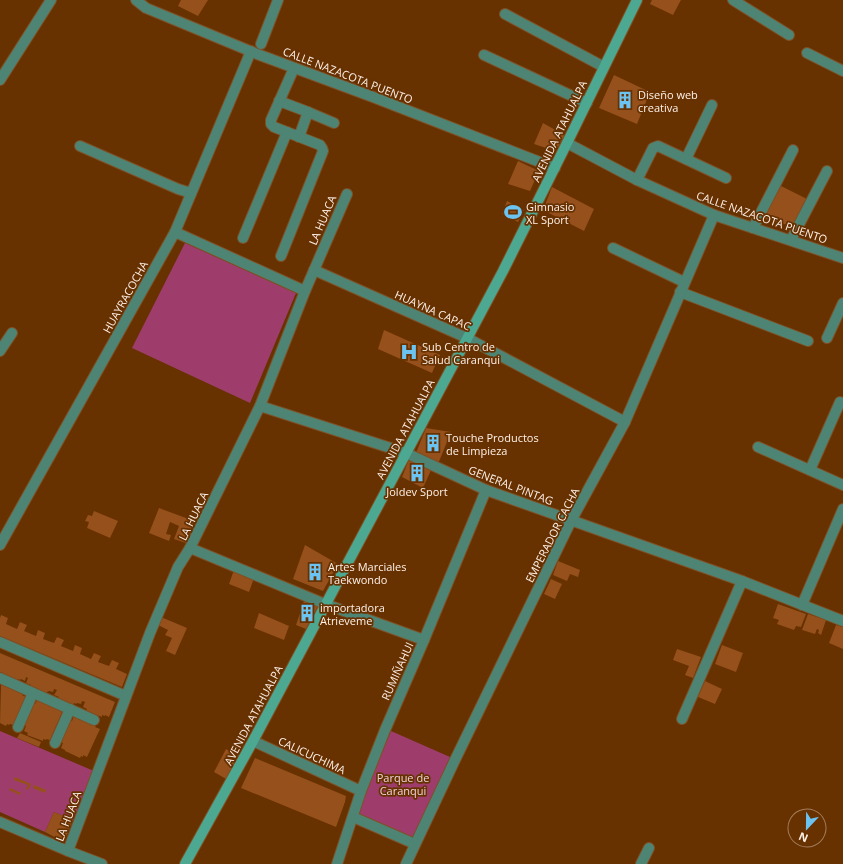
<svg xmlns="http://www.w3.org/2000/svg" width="843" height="864" viewBox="0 0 843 864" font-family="'Open Sans',sans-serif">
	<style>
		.green { fill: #9e3d6b }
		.building { fill: #95501b }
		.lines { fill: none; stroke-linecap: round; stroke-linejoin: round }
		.minor-casing { stroke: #7f5025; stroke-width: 12 }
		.tertiary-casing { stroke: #7f5025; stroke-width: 12 }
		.secondary-casing { stroke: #7f5025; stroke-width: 12 }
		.minor { stroke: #4e8474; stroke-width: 10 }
		.tertiary { stroke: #4e8474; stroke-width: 10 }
		.secondary { stroke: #4ca890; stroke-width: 10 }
		.labels { text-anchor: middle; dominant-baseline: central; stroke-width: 3.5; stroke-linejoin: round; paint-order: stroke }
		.street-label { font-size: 11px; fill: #fef1e8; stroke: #673100 }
		.poi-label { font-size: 11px; fill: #fef1e8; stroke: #673100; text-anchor: start }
		.park-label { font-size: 11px; fill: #eed2dc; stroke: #673100 }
	</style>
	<rect width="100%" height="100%" fill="#673100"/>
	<g class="green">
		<polygon points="185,243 296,293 250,403 132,348"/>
		<polygon points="0,731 94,771 73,820 54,812 45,832 0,812"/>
		<polygon points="391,731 450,757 413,841 355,816"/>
	</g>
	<g class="building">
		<polygon points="181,0 208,0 198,16 178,6"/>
		<polygon points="652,0 681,0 673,15 650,4"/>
		<polygon points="614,75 650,92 637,124 599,108"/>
		<polygon points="543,123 566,136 555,151 534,144"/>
		<polygon points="518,161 539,171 530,191 508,184"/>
		<polygon points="781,186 809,200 795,227 762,218"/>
		<polygon points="552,187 594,209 584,231 543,210"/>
		<polygon points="507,201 524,210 518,222 502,214"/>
		<polygon points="384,330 440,355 432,373 378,349"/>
		<polygon points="426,428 451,432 438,464 416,453"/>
		<polygon points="410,457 432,468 423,488 402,477"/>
		<polygon points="159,508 194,521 186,543 174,539 179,526 170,522 166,534 171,535 169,541 149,533"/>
		<polygon points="94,511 118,521 110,538 87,528 89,522 85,521 88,515 92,516"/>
		<polygon points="305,545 338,564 323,591 293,579"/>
		<polygon points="558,561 580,570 578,577 570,574 567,581 553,575"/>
		<polygon points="234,570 254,578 249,592 229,584"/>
		<polygon points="551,579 562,584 555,599 544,594"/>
		<polygon points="305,598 320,602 306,629 296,625"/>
		<polygon points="778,604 806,614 801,627 796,626 794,630 777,624 779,620 773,618"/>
		<polygon points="259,613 289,626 284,640 254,628"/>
		<polygon points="808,614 826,620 821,635 818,633 819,630 817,629 815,634 802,630"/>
		<polygon points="1,615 8,618 6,624 17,629 20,622 27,625 24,631 36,636 38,630 45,633 43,639 54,643 57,637 64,640 61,646 73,651 75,645 82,648 80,654 91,659 94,653 101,656 98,662 109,666 112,660 119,663 116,669 127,674 122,687 0,636 0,618"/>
		<polygon points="161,617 187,628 175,655 166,651 172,638 165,635 168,630 158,625"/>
		<polygon points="836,625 843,627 843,649 829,643"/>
		<polygon points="722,645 743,653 736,672 715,664"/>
		<polygon points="677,649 701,657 693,678 685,675 689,666 673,660"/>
		<polygon points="0,653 115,702 109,717 105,715 105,716 102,715 102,717 86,711 87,709 83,707 85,702 82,701 81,704 77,703 76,704 74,703 73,705 58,698 59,697 54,695 57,690 54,689 53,692 49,691 45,693 30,687 31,685 26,683 28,678 26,677 25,681 21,679 20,680 18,679 17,681 2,675 3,673 0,672"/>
		<polygon points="705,681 722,689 715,704 698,697"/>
		<polygon points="1,685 5,686 6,685 21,691 20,693 23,694 22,695 26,697 14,725 10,724 9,725 7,724 6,726 0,723"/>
		<polygon points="37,700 59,709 58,710 62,712 50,740 46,739 46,740 43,739 43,741 27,735 28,733 24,731 26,726 24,725 33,703 35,704"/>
		<polygon points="74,716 96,726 95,727 100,729 87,757 83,755 83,757 81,756 80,758 65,751 65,750 61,748 63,743 61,742 70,720 72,721"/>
		<polygon points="20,733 41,742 39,747 17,738"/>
		<polygon points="226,749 238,756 226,779 214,772"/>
		<polygon points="255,758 346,796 345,802 336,827 241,788"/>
		<polygon points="15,777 31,784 28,790 26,789 28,785 14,780"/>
		<polygon points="34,785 46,790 45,793 33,788"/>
		<polygon points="10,788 21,793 20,795 9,790"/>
		<polygon points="54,812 73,820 64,842 45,832"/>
	</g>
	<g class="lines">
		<g class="minor-casing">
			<g id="minor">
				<polyline points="733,0 789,35"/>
				<polyline points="505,14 604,67"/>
				<polyline points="261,44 278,0"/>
				<polyline points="807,53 843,71"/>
				<polyline points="484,55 587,103"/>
				<polyline points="0,80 51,0"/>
				<polyline points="279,101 308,112 299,137"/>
				<polyline points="308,112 334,123"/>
				<polyline points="80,146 178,189 191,193"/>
				<polyline points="686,159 712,105"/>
				<polyline points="637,180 653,148 658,146 726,178"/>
				<polyline points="714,215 843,258"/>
				<polyline points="753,228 793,150"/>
				<polyline points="175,232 305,291"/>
				<polyline points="243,238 287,132"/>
				<polyline points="791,240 827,171"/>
				<polyline points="613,248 684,282"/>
				<polyline points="281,256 323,151 322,148 320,145 274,127 271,124 271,120 294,68"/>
				<polyline points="314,270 467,338 625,422"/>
				<polyline points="680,292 808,341"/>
				<polyline points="827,338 843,303"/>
				<polyline points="0,351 12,333"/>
				<polyline points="260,406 406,453 486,490 742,581 843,621"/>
				<polyline points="758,447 843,485"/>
				<polyline points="810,470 840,402"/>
				<polyline points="0,545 175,232 251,51"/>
				<polyline points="190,548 325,604 424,640"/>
				<polyline points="802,605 843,509"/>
				<polyline points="0,642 126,696"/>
				<polyline points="0,678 94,720"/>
				<polyline points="682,719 742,581"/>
				<polyline points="18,727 33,693"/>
				<polyline points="253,741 361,791"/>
				<polyline points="55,743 70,709"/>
				<polyline points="353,817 415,844"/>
				<polyline points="0,822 68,851 102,864"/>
				<polyline points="68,851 150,633 178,567 190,548 260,406 305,291 347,194"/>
				<polyline points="337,864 361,791 385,730 424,640 486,490"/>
				<polyline points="641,864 649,848"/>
			</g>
		</g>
		<g class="tertiary-casing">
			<g id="tertiary">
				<polyline points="136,0 146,8 257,54 373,97 555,168"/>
				<polyline points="406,864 454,762 571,521 625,422 714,215 637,180 567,143"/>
			</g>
		</g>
		<g class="secondary-casing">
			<polyline id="secondary" points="185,864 253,741 503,271 567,143 637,0"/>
		</g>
		<use href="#minor" class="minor"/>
		<use href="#tertiary" class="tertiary"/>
		<use href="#secondary" class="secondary"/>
	</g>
	<defs>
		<g id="building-bare" transform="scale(1.38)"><path d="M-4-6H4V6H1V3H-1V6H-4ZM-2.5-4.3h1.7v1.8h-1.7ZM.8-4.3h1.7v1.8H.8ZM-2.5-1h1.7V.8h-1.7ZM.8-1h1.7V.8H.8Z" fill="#6bc3f2" stroke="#673100" stroke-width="2.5" paint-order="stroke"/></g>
		<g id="stadium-bare" transform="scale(1.38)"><path d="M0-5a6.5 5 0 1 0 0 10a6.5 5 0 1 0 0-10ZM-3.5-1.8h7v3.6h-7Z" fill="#6bc3f2" stroke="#673100" stroke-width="2.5" paint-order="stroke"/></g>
		<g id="hospital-bare" transform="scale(1.38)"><path d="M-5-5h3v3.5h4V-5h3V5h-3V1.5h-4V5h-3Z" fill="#6bc3f2" stroke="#673100" stroke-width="2.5" paint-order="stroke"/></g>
	</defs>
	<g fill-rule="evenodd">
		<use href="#building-bare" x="625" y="100"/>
		<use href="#stadium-bare" x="513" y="212"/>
		<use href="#hospital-bare" x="409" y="352"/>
		<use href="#building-bare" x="433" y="443"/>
		<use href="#building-bare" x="417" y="473"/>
		<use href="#building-bare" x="315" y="572"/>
		<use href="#building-bare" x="307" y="613"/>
	</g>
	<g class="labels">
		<g class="street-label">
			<text transform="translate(348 75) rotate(21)">CALLE NAZACOTA PUENTO</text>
			<text transform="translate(559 131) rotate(-64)">AVENIDA ATAHUALPA</text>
			<text transform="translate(762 217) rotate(19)">CALLE NAZACOTA PUENTO</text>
			<text transform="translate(322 220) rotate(-67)">LA HUACA</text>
			<text transform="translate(125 297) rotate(-61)">HUAYRACOCHA</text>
			<text transform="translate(433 310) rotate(24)">HUAYNA CAPAC</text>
			<text transform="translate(405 429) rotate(-62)">AVENIDA ATAHUALPA</text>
			<text transform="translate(511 485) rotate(21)">GENERAL PINTAG</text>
			<text transform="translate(193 516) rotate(-64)">LA HUACA</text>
			<text transform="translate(552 535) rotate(-63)">EMPERADOR CACHA</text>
			<text transform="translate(397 671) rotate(-66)">RUMIÑAHUI</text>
			<text transform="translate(253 715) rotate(-62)">AVENIDA ATAHUALPA</text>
			<text transform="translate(312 755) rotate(25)">CALICUCHIMA</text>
			<text transform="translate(68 816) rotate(-69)">LA HUACA</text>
		</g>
		<g class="poi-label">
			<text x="638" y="94">Diseño web<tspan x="638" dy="13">creativa</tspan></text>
			<text x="526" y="206">Gimnasio<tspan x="526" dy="13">XL Sport</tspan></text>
			<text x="422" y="346">Sub Centro de<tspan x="422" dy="13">Salud Caranqui</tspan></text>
			<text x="446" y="437">Touche Productos<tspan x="446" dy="13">de Limpieza</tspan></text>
			<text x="417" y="491" text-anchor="middle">Joldev Sport</text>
			<text x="328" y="566">Artes Marciales<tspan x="328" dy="13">Taekwondo</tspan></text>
			<text x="320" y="607">importadora<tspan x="320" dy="13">Atrieveme</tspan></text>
		</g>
		<g class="park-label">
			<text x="403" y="777">Parque de<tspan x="403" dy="13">Caranqui</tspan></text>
		</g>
	</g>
	<g transform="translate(807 828) rotate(202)"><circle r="19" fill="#673100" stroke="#a37e5d"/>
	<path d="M0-3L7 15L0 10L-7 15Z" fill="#6bc3f2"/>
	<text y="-6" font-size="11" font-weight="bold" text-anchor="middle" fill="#fef1e8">N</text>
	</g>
</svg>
